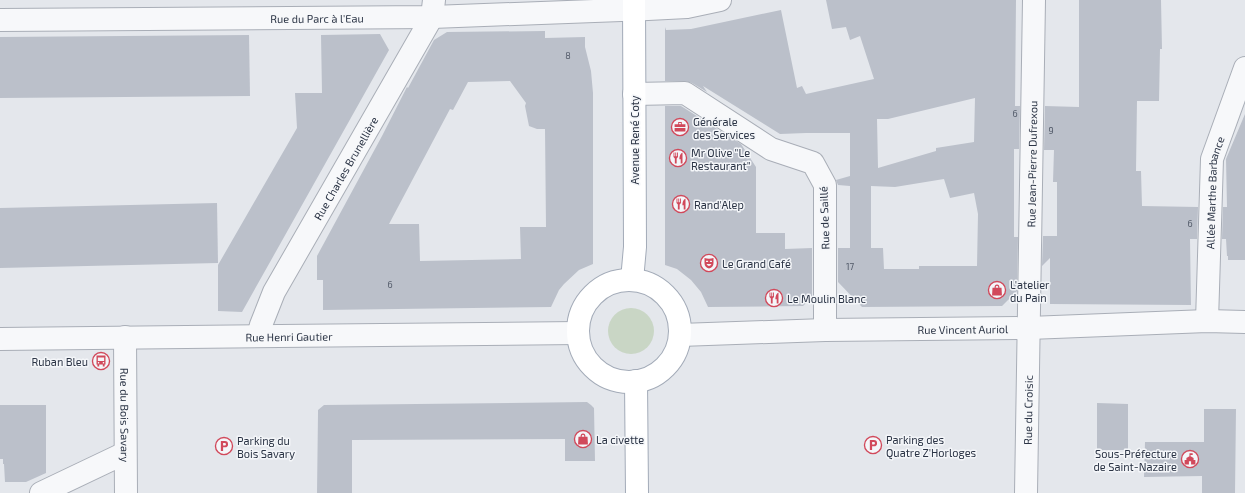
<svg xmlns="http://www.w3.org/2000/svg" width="1245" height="493" viewBox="0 0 1245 493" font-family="'Exo 2',sans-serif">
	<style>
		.green { fill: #c9d6c5 }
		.building { fill: #bbc0ca; fill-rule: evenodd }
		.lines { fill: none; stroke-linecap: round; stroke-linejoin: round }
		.minor-casing { stroke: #a9aeb7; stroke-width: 24 }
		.major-casing { stroke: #a3abb8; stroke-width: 24 }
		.minor { stroke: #f7f8fa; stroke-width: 22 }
		.major { stroke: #fff; stroke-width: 22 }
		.labels { text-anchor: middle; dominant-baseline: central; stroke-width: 3; stroke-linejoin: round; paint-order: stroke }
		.number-label { font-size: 9px; fill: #4f5766 }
		.street-label { font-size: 11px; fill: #2b3445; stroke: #f4f6f9 }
		.poi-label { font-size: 11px; fill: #2b3445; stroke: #f4f6f9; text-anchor: start }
	</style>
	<rect width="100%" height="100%" fill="#e4e7ec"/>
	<circle class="green" cx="631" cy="331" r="23"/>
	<g class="building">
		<path d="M826 0H1016L1015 106H1020L1019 149H1014V237H1018L1017 291 1002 306 862 307 838 282V248H850V186L838 185 836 180 850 176V133H806L780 134 703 86 707 92 692 83 685 81H665V27L666 30 691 29 781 10 797 88 802 86 806 94 874 79 860 36 850 40 846 27 832 29ZM975 98 974 142 936 148V151L878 168 877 119H888ZM944 179 950 198 974 193 978 214 977 266H919V269H884L883 248H871V186L895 187Z"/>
		<polygon points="1079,0 1161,0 1162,49 1160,49 1159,101 1137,101 1136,171 1141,171 1142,206 1198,207 1197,239 1190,239 1191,305 1050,304 1050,258 1042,266 1043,236 1057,236 1057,182 1053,182 1054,150 1044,150 1045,106 1079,107"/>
		<path d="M545 31V38L585 37V47L591 71 593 93V264L579 270 564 284 559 290 551 307 323 310V280H317V256L382 136 407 87 408 88 434 40 447 32ZM510 81 526 103 525 106 529 126 537 129H545L546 227H520L521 259 420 261 419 224H389L450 109 453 110 468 82Z"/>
		<polygon points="380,34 389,50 242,312 218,311 218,265 297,128 295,93 322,93 321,35"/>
		<polygon points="249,35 250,96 0,98 0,37"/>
		<polygon points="665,106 681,106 741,144 756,167 756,233 785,233 785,249 812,248 812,297 803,306 708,307 701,292 691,280 677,269 665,265"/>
		<polygon points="1245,114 1245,260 1228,260 1228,256 1227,256 1226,239 1222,239 1223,207 1227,207 1226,159"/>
		<polygon points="217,203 218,263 0,268 0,208"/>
		<polygon points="587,402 591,405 594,408 595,461 565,461 565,439 352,440 352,493 317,493 318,413 318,410 324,405"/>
		<polygon points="1097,403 1128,404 1128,450 1097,450"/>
		<polygon points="0,405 46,405 46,473 26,482 5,482 4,464 3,464 3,459 0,459"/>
		<polygon points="1204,409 1236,409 1235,493 1202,493 1202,476 1144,477 1145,442 1204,442"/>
	</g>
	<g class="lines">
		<g class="minor-casing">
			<g id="minor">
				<path id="s1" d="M0 20 432 17 648 9 687 7 720 0"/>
				<polyline points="634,94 685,93 771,149 813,163 825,185 825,330"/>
				<path id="s2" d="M1207 321 1212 159 1245 68"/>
				<path id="s3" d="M680 335 825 330 1029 328 1207 321 1245 322"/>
				<path id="s4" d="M258 336 261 325 274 292 432 17 434 0"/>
				<path id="s5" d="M125 337 126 493"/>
				<path id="s6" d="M0 339 578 333"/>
				<polyline points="41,493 125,453"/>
				<path id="s7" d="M1026 493 1034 0"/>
			</g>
		</g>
		<g class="major-casing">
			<g id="major">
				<polyline points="632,280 635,247 634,0"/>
				<circle cx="629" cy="331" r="51"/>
				<polyline points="636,381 637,493"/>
			</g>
		</g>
		<use href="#minor" class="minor"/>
		<use href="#major" class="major"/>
	</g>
	<defs>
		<g id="office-ring" transform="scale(0.9)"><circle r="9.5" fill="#f4f6f9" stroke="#d1495b" stroke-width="1.5"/><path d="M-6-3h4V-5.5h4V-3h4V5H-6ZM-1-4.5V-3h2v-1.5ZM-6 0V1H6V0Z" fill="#d1495b"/></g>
		<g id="restaurant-ring" transform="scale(0.9)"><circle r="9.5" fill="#f4f6f9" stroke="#d1495b" stroke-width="1.5"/><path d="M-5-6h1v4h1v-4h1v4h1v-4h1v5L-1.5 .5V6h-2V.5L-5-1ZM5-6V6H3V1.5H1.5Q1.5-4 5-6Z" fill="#d1495b"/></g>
		<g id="theatre-ring" transform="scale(0.9)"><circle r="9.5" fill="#f4f6f9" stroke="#d1495b" stroke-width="1.5"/><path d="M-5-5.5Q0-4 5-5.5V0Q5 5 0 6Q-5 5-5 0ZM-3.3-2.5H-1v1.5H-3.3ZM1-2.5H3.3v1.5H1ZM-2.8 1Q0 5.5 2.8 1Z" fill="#d1495b"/></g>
		<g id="shop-ring" transform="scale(0.9)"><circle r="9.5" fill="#f4f6f9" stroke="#d1495b" stroke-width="1.5"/><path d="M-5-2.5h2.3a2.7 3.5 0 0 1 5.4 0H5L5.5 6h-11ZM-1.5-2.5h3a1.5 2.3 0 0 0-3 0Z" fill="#d1495b"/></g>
		<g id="bus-ring" transform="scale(0.9)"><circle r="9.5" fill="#f4f6f9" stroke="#d1495b" stroke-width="1.5"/><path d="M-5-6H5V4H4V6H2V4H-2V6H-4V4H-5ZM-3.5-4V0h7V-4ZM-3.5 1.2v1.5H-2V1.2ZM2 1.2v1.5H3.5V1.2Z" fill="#d1495b"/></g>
		<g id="parking-ring" transform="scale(0.9)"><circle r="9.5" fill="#f4f6f9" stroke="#d1495b" stroke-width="1.5"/><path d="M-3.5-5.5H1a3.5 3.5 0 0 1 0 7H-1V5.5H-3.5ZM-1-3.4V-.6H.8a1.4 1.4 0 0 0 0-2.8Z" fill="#d1495b"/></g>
		<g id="civic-ring" transform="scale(0.9)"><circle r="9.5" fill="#f4f6f9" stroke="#d1495b" stroke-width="1.5"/><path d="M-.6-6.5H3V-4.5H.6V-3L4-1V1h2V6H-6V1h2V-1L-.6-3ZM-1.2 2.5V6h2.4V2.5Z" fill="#d1495b"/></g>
	</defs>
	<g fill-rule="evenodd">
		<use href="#office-ring" x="680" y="127"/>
		<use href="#restaurant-ring" x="678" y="158"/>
		<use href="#restaurant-ring" x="681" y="204"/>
		<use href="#theatre-ring" x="709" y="263"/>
		<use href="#shop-ring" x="997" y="290"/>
		<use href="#restaurant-ring" x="774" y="298"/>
		<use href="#bus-ring" x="101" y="361"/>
		<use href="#shop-ring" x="583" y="439"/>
		<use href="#parking-ring" x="873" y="445"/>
		<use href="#parking-ring" x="224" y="446"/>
		<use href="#civic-ring" x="1190" y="459"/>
	</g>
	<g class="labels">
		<g class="number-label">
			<text x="568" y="55">8</text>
			<text x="1015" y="113">6</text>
			<text x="1051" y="130">9</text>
			<text x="1190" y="223">6</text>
			<text x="850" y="266">17</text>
			<text x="390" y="284">6</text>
		</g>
		<g class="street-label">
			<text stroke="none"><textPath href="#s1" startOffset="317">Rue du Parc à l'Eau</textPath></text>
			<text transform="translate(634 140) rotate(-90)">Avenue René Coty</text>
			<text stroke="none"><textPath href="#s7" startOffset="329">Rue Jean-Pierre Dufrexou</textPath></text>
			<text stroke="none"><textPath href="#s4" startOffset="190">Rue Charles Brunellière</textPath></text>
			<text stroke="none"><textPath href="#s2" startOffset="129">Allée Marthe Barbance</textPath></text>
			<text transform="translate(824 218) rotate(-92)">Rue de Saillé</text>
			<text stroke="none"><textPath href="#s3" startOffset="283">Rue Vincent Auriol</textPath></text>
			<text stroke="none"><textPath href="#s6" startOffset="289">Rue Henri Gautier</textPath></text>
			<text stroke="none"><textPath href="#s7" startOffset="83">Rue du Croisic</textPath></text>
			<text stroke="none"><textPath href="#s5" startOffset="78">Rue du Bois Savary</textPath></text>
		</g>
		<g class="poi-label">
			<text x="693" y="121">Générale<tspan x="693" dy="13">des Services</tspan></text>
			<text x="691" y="152">Mr Olive "Le<tspan x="691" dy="13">Restaurant"</tspan></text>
			<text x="694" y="204">Rand'Alep</text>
			<text x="722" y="263">Le Grand Café</text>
			<text x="1010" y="284">L'atelier<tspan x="1010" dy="13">du Pain</tspan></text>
			<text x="787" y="298">Le Moulin Blanc</text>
			<text x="88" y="361" text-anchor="end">Ruban Bleu</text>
			<text x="596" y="439">La civette</text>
			<text x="886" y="439">Parking des<tspan x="886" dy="13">Quatre Z'Horloges</tspan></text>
			<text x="237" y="440">Parking du<tspan x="237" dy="13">Bois Savary</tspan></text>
			<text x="1177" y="453" text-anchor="end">Sous-Préfecture<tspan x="1177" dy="13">de Saint-Nazaire</tspan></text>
		</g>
	</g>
</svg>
